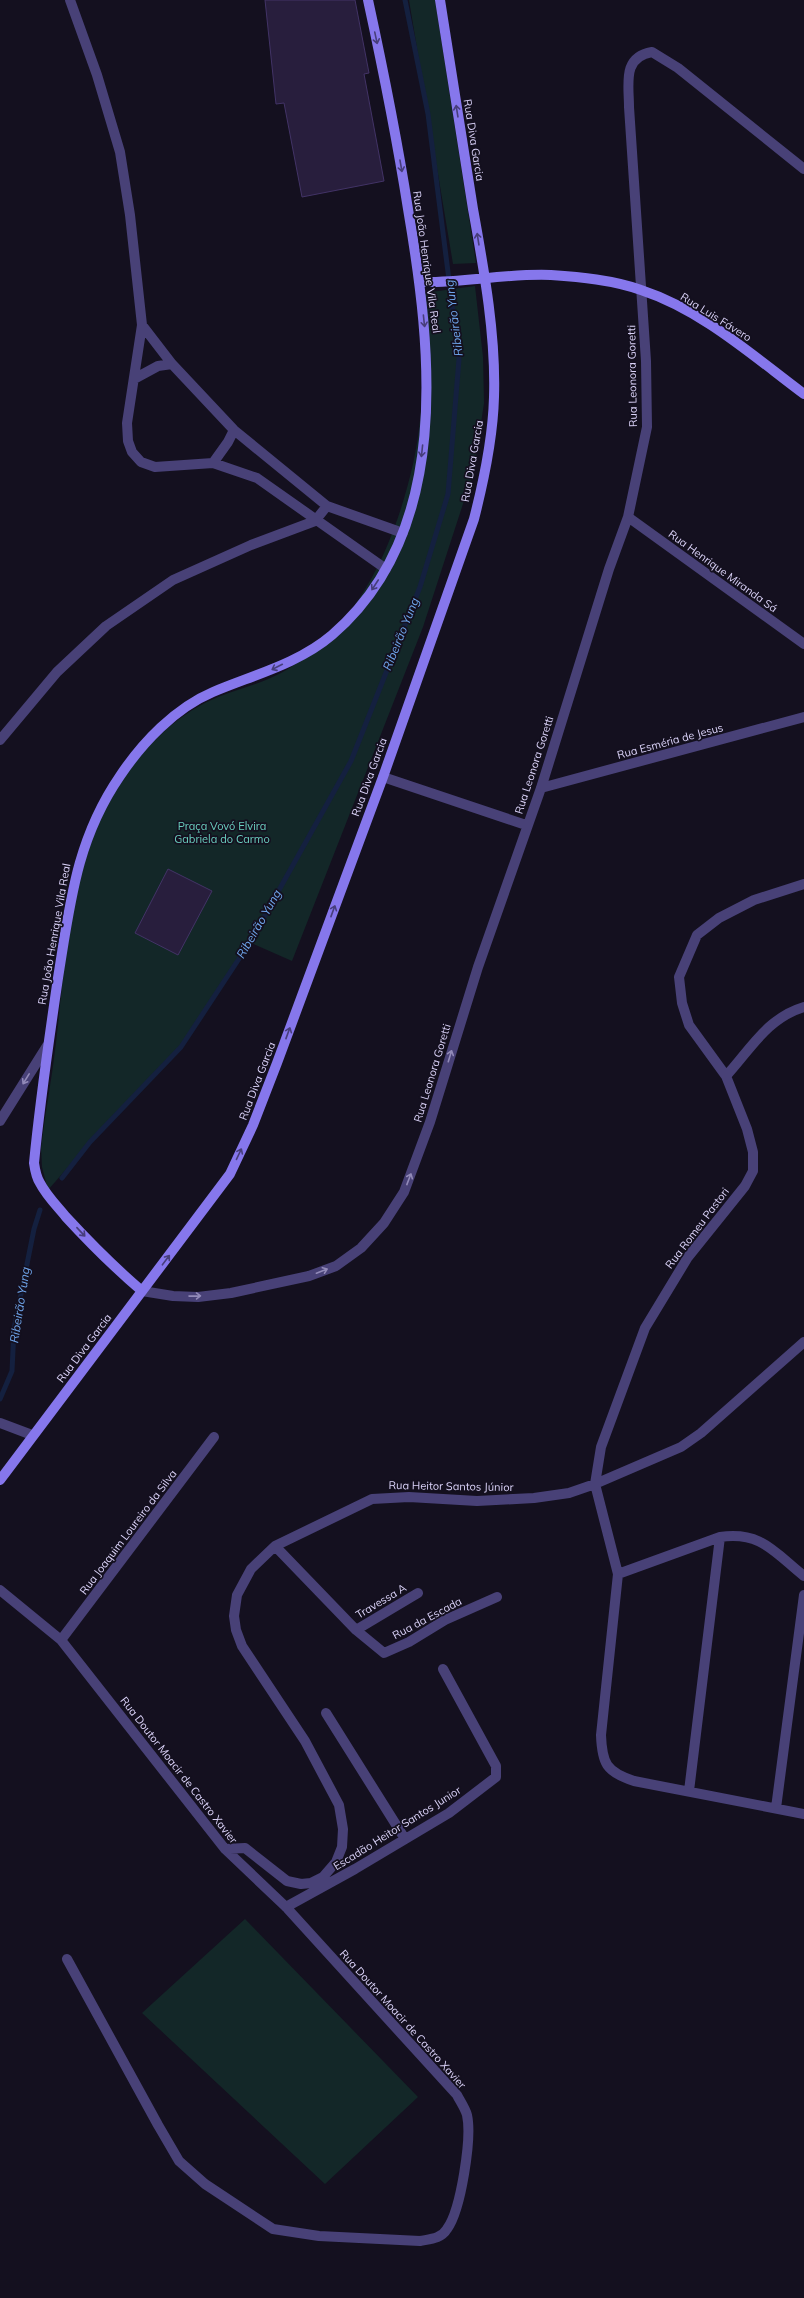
<svg xmlns="http://www.w3.org/2000/svg" width="804" height="2298" font-family="Mulish,sans-serif">
<style>
.green{fill:#132728}
.lines{fill:none;stroke-linecap:round;stroke-linejoin:round}
.stream{stroke:#14203f;stroke-width:5}
.building{fill:#281e3d;stroke:#423366}
.street{stroke:#484177;stroke-width:10}
.secondary{stroke:#8677ec;stroke-width:10}
.oneway{stroke:#473e7b}
.oneway2{stroke:#928ab8}
.labels{text-anchor:middle;stroke-width:3.5;stroke-linejoin:round;paint-order:stroke}
.street-label{font-size:11px;fill:#dbd3f9;stroke:#14101f}
.park-label{font-size:11px;fill:#6acfbf;stroke:#14101f}
.water-label{font-size:12px;font-style:italic;fill:#6fa5eb;stroke:#14101f}
</style>
<rect width="100%" height="100%" fill="#14101f"/>
<path class="green" d="M409,0h26l41,263 -23,1z
M475,286l8,71 1,46 -10,67 -51,157 -131,334 -43,-19 -68,105 -91,95 -42,48 -6,-23 -1,-19c4,-35 11,-70 15,-105 10,-89 15,-185 65,-261 24,-36 57,-69 97,-85 23,-9 49,-15 70,-28 72,-44 107,-126 125,-205 12,-52 11,-117 11,-171z
M245,1919l173,178 -93,87 -183,-171z"/>
<g class="lines">
<path class="stream" d="M62,1178l28,-36 91,-95 69,-105 101,-181 69,-174 28,-93 11,-135 -31,-245 -23,-114
M0,1399l12,-28 2,-42 20,-100 6,-19"/>
</g>
<path class="building" d="M265,0h90l14,73 -5,1 20,107 -82,16 -18,-94 -8,1z
M168,869l44,22 -34,64 -43,-22z"/>
<g class="lines">
<path class="street" d="M70,0l27,75 23,77 10,63 12,110 -15,98 1,18 4,11 9,10 14,5 58,-4 44,15 129,91
M142,325l30,39 62,66 93,76 76,27
M134,379l24,-13 14,-2
M213,463l15,-21 6,-12
M628,517l176,127
M0,740l57,-68 49,-46 67,-46 78,-35 64,-24 12,-15
M383,777l143,48
M541,788l263,-71
M804,884l-50,16 -35,18 -22,17 -18,42 3,26 7,22 37,51 21,53 6,23v19l-8,15 -57,71 -43,71 -44,119 -6,37 23,90 -17,161c1,28 5,37 33,46l170,33
M726,1076c24,-26 41,-58 78,-69
M0,1121l47,-75
M142,1291l31,5 25,1 33,-4 78,-17 27,-10 25,-18 23,-25 20,-31 26,-70 48,-155 63,-179 68,-219 19,-52 19,-90 -1,-66 -17,-254c0,-23 -7,-50 23,-55l26,16 126,101
M0,1423l32,12
M275,1546l81,84 28,23 25,-11 36,-22 52,-23
M618,1574l102,-37c41,-6 54,15 84,39
M0,1590l61,50 164,209 61,58 171,188c3,6 8,13 10,20 5,23 -6,95 -20,114 -6,10 -17,10 -27,12l-101,-5 -46,-7 -68,-45 -26,-23 -21,-36 -91,-166
M356,1630l62,-37
M61,1640l153,-203
M326,1713l79,126
M689,1791l31,-254
M776,1808l28,-213
M225,1849l20,-1 42,33 14,3 10,-1 12,-6 13,-15 6,-15 1,-18 -4,-24 -34,-64 -63,-95 -6,-16 -2,-14 3,-21 14,-26 24,-23 97,-47 37,-2 68,4 57,-3 35,-5 26,-9 86,-37 20,-14 103,-91
M286,1907l69,-38 94,-56 47,-36v-11l-53,-97"/>
<path class="secondary" d="M420,282c44,1 87,-9 131,-7 29,2 62,5 90,15 61,20 112,66 163,104
M142,1291c-27,-23 -52,-48 -76,-74 -9,-11 -20,-22 -26,-34 -4,-6 -5,-13 -6,-20 6,-62 15,-124 24,-185 12,-74 18,-138 62,-202 22,-33 55,-68 93,-84 40,-17 85,-28 119,-57 121,-104 100,-285 76,-426 -11,-70 -25,-140 -40,-209
M0,1480l230,-306 23,-49 24,-62 106,-286 91,-258c10,-39 19,-81 20,-122 2,-62 -10,-127 -21,-188 -11,-70 -22,-139 -33,-209"/>
</g>
<defs><path id="oneway-shaft" d="M-6 0H5M1.5-3L5.5 0L1.5 3" fill="none" stroke-width="1.6" stroke-linecap="round" stroke-linejoin="round"/></defs>
<g class="oneway">
<use href="#oneway-shaft" transform="translate(376 38) rotate(78)"/>
<use href="#oneway-shaft" transform="translate(457 111) rotate(-99)"/>
<use href="#oneway-shaft" transform="translate(401 166) rotate(80)"/>
<use href="#oneway-shaft" transform="translate(478 239) rotate(-99)"/>
<use href="#oneway-shaft" transform="translate(424 321) rotate(84)"/>
<use href="#oneway-shaft" transform="translate(422 451) rotate(96)"/>
<use href="#oneway-shaft" transform="translate(375 585) rotate(123)"/>
<use href="#oneway-shaft" transform="translate(277 667) rotate(153)"/>
<use href="#oneway-shaft" transform="translate(333 911) rotate(-70)"/>
<use href="#oneway-shaft" transform="translate(288 1033) rotate(-70)"/>
<use href="#oneway-shaft" transform="translate(239 1154) rotate(-65)"/>
<use href="#oneway-shaft" transform="translate(81 1232) rotate(47)"/>
<use href="#oneway-shaft" transform="translate(166 1260) rotate(-53)"/>
</g>
<g class="oneway2">
<use href="#oneway-shaft" transform="translate(450 1056) rotate(-73)"/>
<use href="#oneway-shaft" transform="translate(26 1079) rotate(122)"/>
<use href="#oneway-shaft" transform="translate(409 1179) rotate(-69)"/>
<use href="#oneway-shaft" transform="translate(322 1271) rotate(-21)"/>
<use href="#oneway-shaft" transform="translate(195 1296) rotate(-1)"/>
</g>
<g class="labels">
<g class="street-label">
<text transform="translate(474 140) rotate(81)" y="4">Rua Diva Garcia</text>
<text transform="translate(427 262) rotate(82)" y="4">Rua João Henrique Vila Real</text>
<text transform="translate(716 317) rotate(32)" y="4">Rua Luis Fávero</text>
<text transform="translate(632 376) rotate(-91)" y="4">Rua Leonora Goretti</text>
<text transform="translate(472 461) rotate(-80)" y="4">Rua Diva Garcia</text>
<text transform="translate(723 571) rotate(36)" y="4">Rua Henrique Miranda Sá</text>
<text transform="translate(670 741) rotate(-15)" y="4">Rua Esméria de Jesus</text>
<text transform="translate(534 765) rotate(-72)" y="4">Rua Leonora Goretti</text>
<text transform="translate(369 777) rotate(-70)" y="4">Rua Diva Garcia</text>
<text transform="translate(54 934) rotate(-80)" y="4">Rua João Henrique Vila Real</text>
<text transform="translate(432 1073) rotate(-73)" y="4">Rua Leonora Goretti</text>
<text transform="translate(257 1081) rotate(-69)" y="4">Rua Diva Garcia</text>
<text transform="translate(697 1228) rotate(-53)" y="4">Rua Romeu Pastori</text>
<text transform="translate(84 1348) rotate(-53)" y="4">Rua Diva Garcia</text>
<text transform="translate(451 1486) rotate(1)" y="4">Rua Heitor Santos Júnior</text>
<text transform="translate(128 1532) rotate(-53)" y="4">Rua Joaquim Loureiro da Silva</text>
<text transform="translate(381 1601) rotate(-31)" y="4">Travessa A</text>
<text transform="translate(427 1618) rotate(-28)" y="4">Rua da Escada</text>
<text transform="translate(179 1770) rotate(52)" y="4">Rua Doutor Moacir de Castro Xavier</text>
<text transform="translate(397 1828) rotate(-32)" y="4">Escadão Heitor Santos Junior</text>
<text transform="translate(403 2019) rotate(48)" y="4">Rua Doutor Moacir de Castro Xavier</text>
</g>
<g class="park-label">
<text x="222" y="830">Praça Vovó Elvira<tspan x="222" dy="13">Gabriela do Carmo</tspan></text>
</g>
<g class="water-label">
<text transform="translate(454 318) rotate(-97)" y="4">Ribeirão Yung</text>
<text transform="translate(401 634) rotate(-68)" y="4">Ribeirão Yung</text>
<text transform="translate(259 924) rotate(-60)" y="4">Ribeirão Yung</text>
<text transform="translate(20 1305) rotate(-81)" y="4">Ribeirão Yung</text>
</g>
</g>
</svg>
